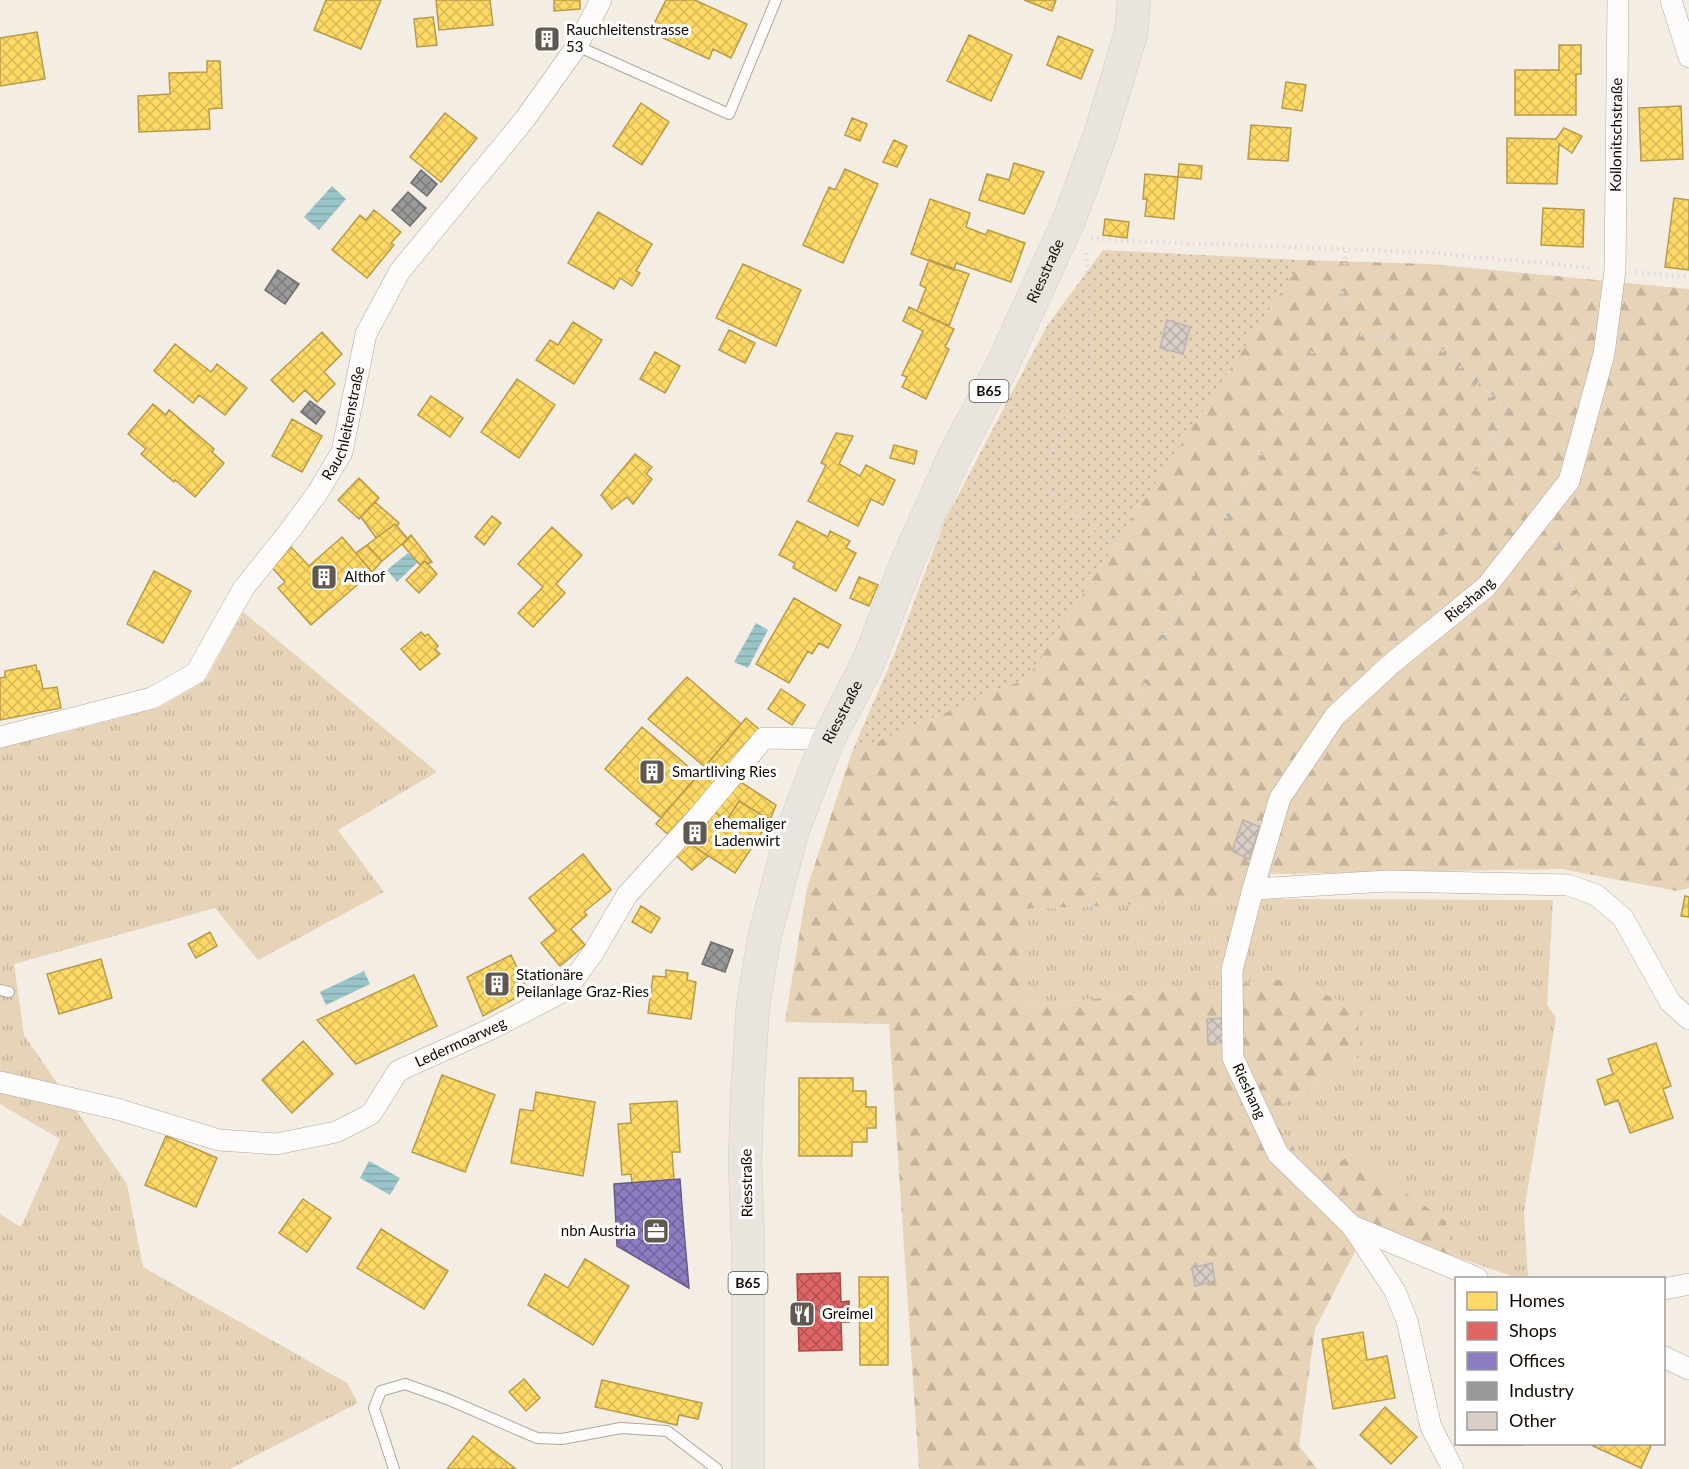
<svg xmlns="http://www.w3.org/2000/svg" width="1689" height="1469" font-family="Lato,sans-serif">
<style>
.grass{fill:url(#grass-tufts)}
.forest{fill:url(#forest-firs)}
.garden{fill:url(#garden-dots)}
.water{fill:url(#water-rules)}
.homes{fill:url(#homes-cross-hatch);stroke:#b89b48;stroke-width:1.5}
.shops{fill:url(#shops-cross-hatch);stroke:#a24a48;stroke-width:1.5}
.offices{fill:url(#offices-cross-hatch);stroke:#695a89;stroke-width:1.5}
.industry{fill:url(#industry-cross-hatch);stroke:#706e6c;stroke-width:1.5}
.building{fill:url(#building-cross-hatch);stroke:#bdb2ad;stroke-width:1.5}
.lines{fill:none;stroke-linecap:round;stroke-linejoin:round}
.service-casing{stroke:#aea79d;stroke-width:12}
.minor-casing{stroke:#aea79d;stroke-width:22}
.primary-casing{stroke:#d0ccc7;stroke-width:34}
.path{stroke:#dcdad7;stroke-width:4;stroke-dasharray:1.5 4.5;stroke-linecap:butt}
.service{stroke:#fdfcfb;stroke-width:10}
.minor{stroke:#fdfcfb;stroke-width:21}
.primary{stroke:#e9e4de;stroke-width:33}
.labels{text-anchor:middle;stroke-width:6;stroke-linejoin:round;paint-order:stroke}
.shield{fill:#fff;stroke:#59544e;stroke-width:1.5}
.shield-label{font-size:14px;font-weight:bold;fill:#120a02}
.poi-label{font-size:15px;fill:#120a02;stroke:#fff;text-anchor:start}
.street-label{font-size:15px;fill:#120a02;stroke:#fff}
</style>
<defs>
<pattern id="grass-tufts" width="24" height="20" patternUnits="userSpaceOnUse" patternTransform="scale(1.5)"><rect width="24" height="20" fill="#e6d3b8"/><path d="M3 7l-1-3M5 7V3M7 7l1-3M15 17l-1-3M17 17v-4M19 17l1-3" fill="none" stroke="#c4b49d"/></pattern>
<pattern id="forest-firs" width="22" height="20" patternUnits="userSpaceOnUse" patternTransform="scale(1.5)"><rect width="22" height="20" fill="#e6d3b8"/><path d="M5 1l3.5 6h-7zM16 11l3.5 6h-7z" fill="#c4b49d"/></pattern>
<pattern id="garden-dots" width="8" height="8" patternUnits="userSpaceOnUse" patternTransform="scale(1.5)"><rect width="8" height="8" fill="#e6d3b8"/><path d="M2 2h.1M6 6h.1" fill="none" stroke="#c4b49d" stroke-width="1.8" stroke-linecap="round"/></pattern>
<pattern id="water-rules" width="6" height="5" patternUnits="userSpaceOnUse" patternTransform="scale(1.5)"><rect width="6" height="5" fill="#9ac5c8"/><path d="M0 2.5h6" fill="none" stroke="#84a8aa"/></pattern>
<pattern id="homes-cross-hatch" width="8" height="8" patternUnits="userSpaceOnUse" patternTransform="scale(1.5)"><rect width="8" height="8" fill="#ffd966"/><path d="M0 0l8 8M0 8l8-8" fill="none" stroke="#dab957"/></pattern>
<pattern id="shops-cross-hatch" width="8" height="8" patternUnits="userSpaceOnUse" patternTransform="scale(1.5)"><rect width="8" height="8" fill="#e06666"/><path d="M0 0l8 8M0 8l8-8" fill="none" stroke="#b45252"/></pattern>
<pattern id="offices-cross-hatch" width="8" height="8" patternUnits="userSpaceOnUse" patternTransform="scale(1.5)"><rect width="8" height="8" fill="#8e7cc3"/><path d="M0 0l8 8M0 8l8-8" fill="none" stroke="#73649c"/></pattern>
<pattern id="industry-cross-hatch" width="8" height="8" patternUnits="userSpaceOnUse" patternTransform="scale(1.5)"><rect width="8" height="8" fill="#999"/><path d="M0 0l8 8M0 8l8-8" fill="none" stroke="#7b7b7b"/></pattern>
<pattern id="building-cross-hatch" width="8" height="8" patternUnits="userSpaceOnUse" patternTransform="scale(1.5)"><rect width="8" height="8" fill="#d8cdc7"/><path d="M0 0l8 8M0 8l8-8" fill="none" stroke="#b8afa9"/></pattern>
</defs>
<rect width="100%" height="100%" fill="#f4ede3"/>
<path class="grass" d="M243,612l194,160 -99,58 46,62 -126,68 -43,-52 -201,56 10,71 103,149 16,83 204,116 11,20 -128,66h-230v-255l21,13 39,-88 -60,-35v-357l67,-15 91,-24 47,-27z
M1276,899l277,1 -6,105 9,13 -32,193 4,67h-11l-66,-23 -5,-34 -134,-46 -42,-63 89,-55 -73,-78 -264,27 -3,-97z"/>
<path class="forest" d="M1302,260l129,4 258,25v599l-12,3 -116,-22 -291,5 6,25 -256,10 3,97 263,-27 72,29 1,49 -89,55 42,63 40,-20 94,66 5,34 -87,-21 -49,95 -16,117 18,23h-398l-30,-445 -104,-2 22,-134 45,-136 175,-74z"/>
<path class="garden" d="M1103,250l199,10 -275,418 -175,74 42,-97 51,-135 102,-194z"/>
<path class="water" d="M332,186l14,13 -27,31 -15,-13z
M408,553l10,9 -21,20 -10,-12z
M756,623l12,7 -20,38 -14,-6z
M364,971l6,13 -44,21 -6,-13z
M369,1161l31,17 -10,17 -30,-17z"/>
<path class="homes" d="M326,0h55l-20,49 -47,-19z
M436,0h54l3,25 -54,5z
M554,0h26v9l-26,2z
M666,0h29l52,24 -16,34 -18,-9 -4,10 -59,-27z
M1024,0h32l-4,11z
M433,17l4,28 -20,2 -3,-28z
M554,29l5,13 -19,7 -4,-13z
M37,32l8,47 -45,7v-48z
M969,35l43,20 -21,46 -44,-20z
M1058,36l35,14 -12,29 -34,-14z
M1559,45h22v29h-5v41h-61v-45h44z
M207,61h13l2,47 -13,1 1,20 -71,3 -1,-36 32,-2 -1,-21 38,-1z
M1286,82l20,3 -4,26 -20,-3z
M641,103l28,19 -27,43 -29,-19z
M1681,106l2,53 -42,2 -2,-53z
M445,113l32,25 -36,44 -31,-25z
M852,118l15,6 -7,17 -15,-6z
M1251,125l40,3 -3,33 -40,-2z
M1564,128l18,8 -10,17 -13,-9 -2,40 -50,-1v-45l49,1z
M894,140l13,6 -10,21 -14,-5z
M1014,163l30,9 -20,42 -45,-14 8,-26 22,6z
M1179,164l23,2 -1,13 -23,-2z
M845,169l33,15 -35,79 -40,-18 26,-58 6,3z
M1145,174l33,3 -4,42 -29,-3 2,-17h-4z
M1674,198l15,2v70l-24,-3z
M930,199l40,14 -4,14 20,8 2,-5 37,13 -14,39 -55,-19 -2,7 -43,-16z
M1543,208l41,2 -1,37 -42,-2z
M374,210l27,22 -10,11 3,2 -27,33 -35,-28 28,-35 6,5z
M598,212l54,32 -16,27 4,2 -8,13 -12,-8 -6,11 -46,-26z
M1105,219l24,3 -2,16 -24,-3z
M929,260l40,14 -20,52 -32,-15 9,-23 -6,-3z
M743,264l58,26 -25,56 -60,-28z
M909,307l45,22 -9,18 4,2 -23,50 -24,-12 5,-10 -5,-2 21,-44 -20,-10z
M573,322l29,18 -28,44 -38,-24 14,-20 8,5z
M729,330l26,13 -10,20 -26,-13z
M322,332l20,22 -18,18 11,12 -18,18 -12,-12 -12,12 -22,-22z
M175,344l36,28 6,-8 30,24 -22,27 -26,-20 -6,8 -39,-32z
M655,352l25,14 -15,27 -25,-14z
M517,379l38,26 -36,53 -38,-26z
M431,396l32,22 -13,19 -32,-22z
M153,404l13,11 3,-5 45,39 -2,3 12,11 -29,34 -20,-17 -1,2 -33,-28 5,-5 -18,-15z
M292,419l30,17 -20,36 -30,-16z
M836,433l17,3 -14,28 21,12 6,-11 29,15 -12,25 -12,-6 -13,27 -50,-25 18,-36 -5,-2z
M894,445l23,6 -3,13 -24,-6z
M635,454l17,13 -6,7 6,5 -19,25 -6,-7 -15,12 -11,-14z
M359,478l20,20 -20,21 -21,-19z
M375,502l24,21 -2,3 -2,-2 -19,14 -15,-21z
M492,516l9,7 -17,22 -9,-8z
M797,521l31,16 2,-6 20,10 -4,7 10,5 -20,38 -43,-23 2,-5 -16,-8z
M395,524l13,15 -26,22 -15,-16z
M552,527l30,28 -26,29 9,9 -32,34 -15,-14 25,-26 -25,-23z
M411,535l21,27 -5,2 -2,-3 -5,4 -18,-21z
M342,537l30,35 -61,53 -33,-37 7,-6 -15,-17 21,-18 18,19z
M367,545l15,16 -10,11 -16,-19z
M425,561l12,13 -18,19 -13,-13z
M154,571l37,20 -28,52 -36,-19z
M859,577l19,8 -9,21 -19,-8z
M794,598l47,27 -13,23 -9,-5 -7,11 -4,-3 -19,32 -33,-19z
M421,632l4,4 3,-2 10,12 -3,3 5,5 -20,16 -19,-21z
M36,665l1,6h2l4,18 14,-2 4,21 -61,12v-42l5,-1v-6z
M687,677l54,47 -36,43 -57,-48z
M781,689l24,16 -13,20 -24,-16z
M746,718l14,12 -89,107 -15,-13z
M642,727l56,48 -37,43 -56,-49z
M736,779l40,26 -6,15 -31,-19 -12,19 -13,-8 -21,34 15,10 -16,14 -19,-17z
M739,801l31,19 -35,53 -42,-27 21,-34 13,8z
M583,854l28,36 -27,22 3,3 -16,14 14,16 -25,21 -19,-23 15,-12 -27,-33z
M1685,896l4,1v20l-8,-1z
M641,906l19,12 -9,15 -19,-11z
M210,932l7,14 -21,12 -8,-14z
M511,955l17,36 -45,25 -16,-39z
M101,959l11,39 -53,16 -12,-40z
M666,970l22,3 -1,7 9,2 -5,37 -43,-6 5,-37 13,1z
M414,975l23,51 -81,38 -39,-44z
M303,1041l30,33 -41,39 -30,-33z
M1656,1043l15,43 -8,3 10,29 -43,15 -12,-33 -13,5 -8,-25 16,-6 -5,-15z
M442,1075l53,20 -30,77 -53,-20z
M799,1078h54v13h13v16h10v21h-9v14h-15v14h-53z
M536,1092l59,10 -12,74 -72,-13 9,-54 13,2z
M677,1101l3,51h-8l2,28 -42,3 -1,-9 -9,1 -4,-51 13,-1 -1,-19z
M166,1136l51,22 -21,49 -51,-22z
M303,1199l28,19 -24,34 -28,-19z
M381,1229l67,42 -24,38 -67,-41z
M585,1259l44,27 -36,59 -65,-40 17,-31 23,14z
M859,1277h29v88h-28z
M1363,1332l4,28 20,-4 8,42 -62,11 -11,-70z
M524,1379l16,19 -14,13 -17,-19z
M602,1380l100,23 -4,16 -19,-4 -2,10 -82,-18z
M1385,1407l32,30 -26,27 -31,-29z
M473,1436l43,33h-69z
M1461,1444h63v1h-63z
M1595,1444h57l-11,24 -48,-22z"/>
<path class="shops" d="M840,1273l1,29 8,-1v21h-8l1,28 -43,1 -2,-77z"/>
<path class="offices" d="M680,1179l3,40 6,69 -72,-42 -3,-62z"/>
<path class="industry" d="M421,170l16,14 -10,12 -16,-13z
M408,192l18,16 -16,18 -18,-16z
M278,270l21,14 -14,20 -20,-14z
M310,401l15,11 -9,12 -15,-12z
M711,942l22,8 -8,22 -23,-8z"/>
<path class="building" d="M1167,320l23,7 -7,27 -23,-6z
M1243,820l17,7 -11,32 -17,-8z
M1222,1018l2,24 -16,2 -1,-25z
M1212,1263l3,18 -20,5 -3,-18z"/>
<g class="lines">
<defs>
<path id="service" d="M577,46l152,68 47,-114
M0,990l9,2
M394,1469l-20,-61 7,-17 24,-7 42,15 90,39 25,1 59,-11 46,3 50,38"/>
<g id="minor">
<path d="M1671,0l18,57"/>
<path id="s1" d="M0,737l152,-39 44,-25 47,-84 48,-60 27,-37 24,-40 24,-118 34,-63 125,-152 52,-73 24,-46"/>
<path d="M1253,889l135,-8 180,4 28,10 27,23 47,84 19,17"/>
<path id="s2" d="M0,1082l117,27 102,31 57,4 60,-12 35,-18 27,-43 95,-43 73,-38 27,-37 34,-58 70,-77 67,-80 50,1 13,3"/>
<path d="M1352,1226l43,65 12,30 24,106 22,42"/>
<path id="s3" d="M1477,1278l-125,-52 -74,-72 -45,-96 -1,-88 21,-81 27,-91 55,-82 56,-52 95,-77 83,-106 35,-127 11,-84 3,-270"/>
<path d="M1664,1289l25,-5"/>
<path d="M1664,1357l25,12"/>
</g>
<g id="primary">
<path id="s4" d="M748,1469v-224l-3,-83 2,-64 6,-93 11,-66 28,-107 35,-90 41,-79 40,-103 47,-105 46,-87 68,-148 31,-84 31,-103 3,-33"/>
</g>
</defs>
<use href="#service" class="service-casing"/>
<use href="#minor" class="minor-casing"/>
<use href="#primary" class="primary-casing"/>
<path class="path" d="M1091,238l35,3 299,11 168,16
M1086,253l6,79 -1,28 -20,43 -19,48 -4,38 105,89 10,60
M1636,272l53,5
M1342,292l12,19 4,23 83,15 64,60 23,-33 43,-35 12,-5
M1493,435l21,34 4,31 3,5
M1551,541l12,13 11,37 44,91 32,72 31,37 8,3
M1437,599l-4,-7 4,-36 68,-147
M1216,942l-135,2 56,-241 46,-111 62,-107 97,-193 4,-43"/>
<use href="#service" class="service"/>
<use href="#minor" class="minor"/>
<use href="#primary" class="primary"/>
</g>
<defs>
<symbol id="building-square" viewBox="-11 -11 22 22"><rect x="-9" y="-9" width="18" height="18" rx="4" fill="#615951" stroke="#fff"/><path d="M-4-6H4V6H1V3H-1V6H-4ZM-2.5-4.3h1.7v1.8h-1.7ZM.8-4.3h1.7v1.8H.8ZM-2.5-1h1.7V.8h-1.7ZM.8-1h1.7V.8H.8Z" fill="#fff"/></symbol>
<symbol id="office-square" viewBox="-11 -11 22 22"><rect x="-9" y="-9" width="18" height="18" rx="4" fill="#615951" stroke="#fff"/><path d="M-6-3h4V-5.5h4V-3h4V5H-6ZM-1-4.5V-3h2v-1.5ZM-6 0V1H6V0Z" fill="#fff"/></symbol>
<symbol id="restaurant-square" viewBox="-11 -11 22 22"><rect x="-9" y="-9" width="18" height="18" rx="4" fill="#615951" stroke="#fff"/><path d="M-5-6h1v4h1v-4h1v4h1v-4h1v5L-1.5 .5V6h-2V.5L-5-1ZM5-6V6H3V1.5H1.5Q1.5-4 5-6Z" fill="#fff"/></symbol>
</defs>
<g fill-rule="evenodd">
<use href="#building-square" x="532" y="24" width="30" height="30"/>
<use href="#building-square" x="309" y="562" width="30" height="30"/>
<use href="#building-square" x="637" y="757" width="30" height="30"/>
<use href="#building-square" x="680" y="818" width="30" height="30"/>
<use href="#building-square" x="482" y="969" width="30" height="30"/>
<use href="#office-square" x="641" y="1216" width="30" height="30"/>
<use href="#restaurant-square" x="787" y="1299" width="30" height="30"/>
</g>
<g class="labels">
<g class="shield">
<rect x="969.5" y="380" width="39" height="22" rx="4.5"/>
<rect x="728.5" y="1272" width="39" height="22" rx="4.5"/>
</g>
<g class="shield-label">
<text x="989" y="396">B65</text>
<text x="748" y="1288">B65</text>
</g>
<g class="poi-label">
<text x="566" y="35">Rauchleitenstrasse<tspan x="566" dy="17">53</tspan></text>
<text x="344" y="582">Althof</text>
<text x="672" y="777">Smartliving Ries</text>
<text x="714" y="829">ehemaliger<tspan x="714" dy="17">Ladenwirt</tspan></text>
<text x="516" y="980">Stationäre<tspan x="516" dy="17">Peilanlage Graz-Ries</tspan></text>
<text x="636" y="1236" text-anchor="end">nbn Austria</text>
<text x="822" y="1319">Greimel</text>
</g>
<g class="street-label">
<text dy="5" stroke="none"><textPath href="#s3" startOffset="1395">Kollonitschstraße</textPath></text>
<text dy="5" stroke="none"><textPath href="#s4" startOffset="1258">Riesstraße</textPath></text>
<text dy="5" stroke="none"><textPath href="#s1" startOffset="501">Rauchleitenstraße</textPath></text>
<text dy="5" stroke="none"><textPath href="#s3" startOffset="888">Rieshang</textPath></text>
<text dy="5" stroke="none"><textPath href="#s4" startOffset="772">Riesstraße</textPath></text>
<text dy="5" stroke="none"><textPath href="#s2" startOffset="504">Ledermoarweg</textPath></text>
<text transform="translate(1249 1091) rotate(65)" y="5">Rieshang</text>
<text transform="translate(747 1183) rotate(-91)" y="5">Riesstraße</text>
</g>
</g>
<rect x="1455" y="1277" width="210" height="168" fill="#ffffff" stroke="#a09d9a" stroke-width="1.5"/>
<rect x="1467" y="1292" width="30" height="18" fill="#ffd966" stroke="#a09d9a" stroke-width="1.5"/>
<text x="1509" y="1307" font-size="18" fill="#120a02">Homes</text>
<rect x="1467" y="1322" width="30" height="18" fill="#e06666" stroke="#a09d9a" stroke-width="1.5"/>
<text x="1509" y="1337" font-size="18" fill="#120a02">Shops</text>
<rect x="1467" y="1352" width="30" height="18" fill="#8e7cc3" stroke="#a09d9a" stroke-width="1.5"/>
<text x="1509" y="1367" font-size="18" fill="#120a02">Offices</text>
<rect x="1467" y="1382" width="30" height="18" fill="#999999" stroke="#a09d9a" stroke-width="1.5"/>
<text x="1509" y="1397" font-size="18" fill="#120a02">Industry</text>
<rect x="1467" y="1412" width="30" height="18" fill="#d8cdc7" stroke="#a09d9a" stroke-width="1.5"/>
<text x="1509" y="1427" font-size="18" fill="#120a02">Other</text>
</svg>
